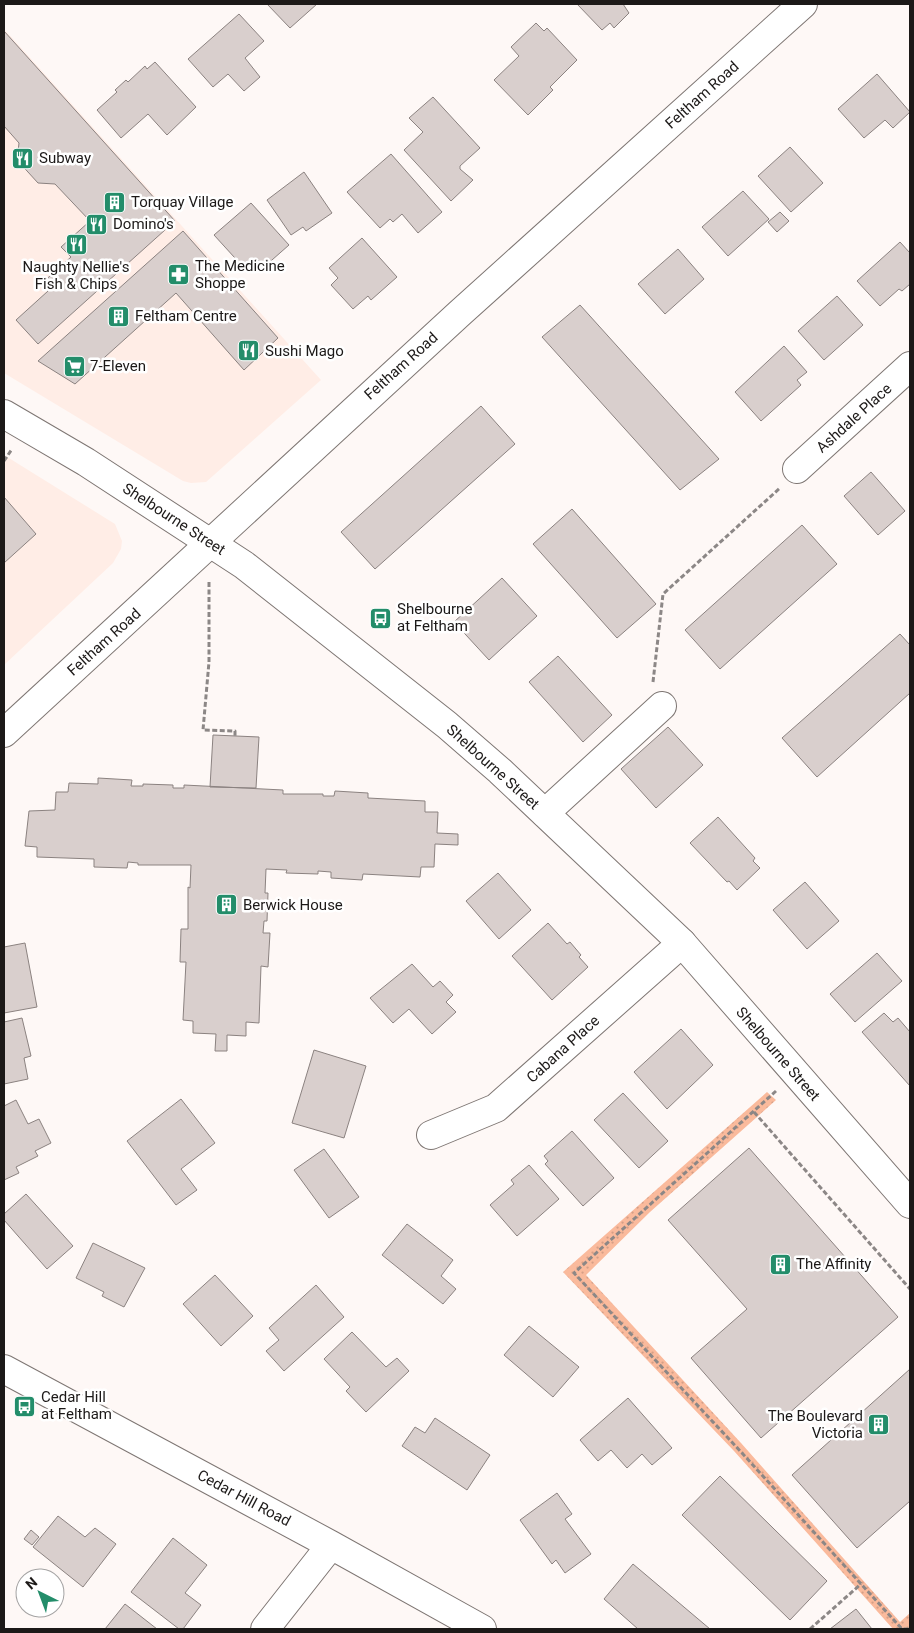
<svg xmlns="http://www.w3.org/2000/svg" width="914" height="1633" font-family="Roboto,sans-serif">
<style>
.built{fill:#ffede6}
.park{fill:url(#park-dots)}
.building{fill:#d9cfcd;stroke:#8b8280}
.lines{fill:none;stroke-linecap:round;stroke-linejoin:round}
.minor-casing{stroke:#7e7673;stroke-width:30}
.major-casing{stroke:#7e7673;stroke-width:30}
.path{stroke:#8c8786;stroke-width:3;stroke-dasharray:5 2.5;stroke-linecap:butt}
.minor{stroke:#fff;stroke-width:28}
.major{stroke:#fff;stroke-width:28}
.labels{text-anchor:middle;stroke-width:5;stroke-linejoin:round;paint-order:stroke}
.street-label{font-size:15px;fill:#1c1918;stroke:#fff}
.poi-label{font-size:15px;fill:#1c1918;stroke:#fff;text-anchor:start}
</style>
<defs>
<pattern id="park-dots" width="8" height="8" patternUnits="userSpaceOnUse" patternTransform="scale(1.25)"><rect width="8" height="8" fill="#faba9c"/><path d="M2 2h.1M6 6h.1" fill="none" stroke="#d69f86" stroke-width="1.8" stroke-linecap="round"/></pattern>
</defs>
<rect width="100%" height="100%" fill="#fef8f6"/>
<path class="built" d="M4,29l317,351 -115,102 -15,1 -8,-2 -179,-108z
M4,455l111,69 7,17 -1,8 -8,14 -109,102z"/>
<path class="park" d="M767,1092l9,8 -126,112 -64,63 155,168 159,179 10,-9v16h-17l-159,-178 -171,-179z"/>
<path class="building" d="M267,4h50l-27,24z
M577,4h46l6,9 -15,15 -4,-5 -8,7z
M239,14l25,27 -19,17 15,19 -16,14 -16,-17 -15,13 -25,-28z
M536,23l8,8 3,-3 30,32 -27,27 3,3 -25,25 -34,-35 25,-24 -8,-9z
M4,31l171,190 -137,123 -22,-24 32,-29 -7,-7 30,-27 -10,-10 29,-26 -35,-37 -17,-1 -21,-23 2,-17 -15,-17z
M155,62l41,45 -29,28 -19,-21 -27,24 -24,-28 20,-18 -2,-2 11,-10 2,2 17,-16 2,3z
M877,74l33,38 -17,16 -8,-8 -21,18 -26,-29z
M433,97l47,51 -20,18v3l13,11 -22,21 -47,-51 19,-18 -14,-14z
M790,147l33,36 -32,29 -33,-36z
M391,154l51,58 -24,21 -16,-19 -9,8 -3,-3 -10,9 -33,-36z
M304,172l28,41 -26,18 -3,-4 -12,8 -24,-35z
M743,191l26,28 -41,37 -26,-29z
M251,203l38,42 -25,22 -7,-8 -12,10 -31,-34z
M780,212l9,9 -12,11 -9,-10z
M183,231l95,107 -34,32 -68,-77 -101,91 -37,-23z
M362,238l35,39 -26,23 -3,-4 -15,13 -22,-24 7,-7 -9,-10z
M900,242l10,11v31l-8,7 -3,-2 -19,17 -23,-25z
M678,249l26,30 -39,35 -27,-30z
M837,296l26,29 -39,35 -26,-29z
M580,305l139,154 -39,31 -138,-153z
M784,346l23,26 -10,8 4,5 -40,36 -26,-29z
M481,406l34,38 -140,125 -34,-37z
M871,472l34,39 -27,24 -34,-39z
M4,497l32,37 -32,29z
M572,509l84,95 -39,34 -84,-94z
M802,525l35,39 -117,105 -35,-39z
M502,578l35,38 -48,44 -35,-38z
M900,634l10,11v48l-93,84 -35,-39z
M558,656l54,59 -29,27 -54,-60z
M668,727l35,38 -47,43 -35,-39z
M213,735l46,2 -3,51 -46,-1z
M98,778l34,2 -1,6h12v-2l30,1v3h11v-3l99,5v4h40v2h11l1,-5 33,2v5l57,3v11h13l-1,21 21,1v11l-23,-1 -1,23h-13l-1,10 -57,-3 -1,6 -31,-2v-6l-13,-1v3l-32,-1 1,-3 -21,-1 -1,24h3l-1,28h-3l-1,12h7l-2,34 -7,-1 -2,57 -13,-1v14l-19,-1v16h-12l1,-17 -23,-1v-12l-10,-1 3,-58h-6l1,-33h7v-42l2,1 1,-23h-53v-2l-10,-1 -1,6 -33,-1v-8l-57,-2v-10l-12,-1 4,-35 26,-1 1,-18h12l1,-9 29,1z
M718,817l37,41 -2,3 7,7 -23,22 -8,-9 -2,1 -37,-39z
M498,873l33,37 -32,29 -33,-38z
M805,882l34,39 -32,28 -34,-39z
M548,923l19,21 3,-2 11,13 -2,2 9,10 -36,33 -40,-44z
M25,943l12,64 -33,6v-66z
M877,953l25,28 -47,41 -25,-28z
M412,964l21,23 7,-6 13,14 -7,7 10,10 -24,22 -23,-25 -16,14 -23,-25z
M884,1013l9,9 5,-4 12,14v54l-48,-54z
M22,1018l9,38 -7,2 4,21 -24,5v-62z
M681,1029l32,36 -46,44 -33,-37z
M314,1050l52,16 -22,72 -52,-15z
M623,1093l45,48 -29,27 -45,-48z
M181,1099l34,44 -34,26 16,21 -21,15 -49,-64z
M16,1100l12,24 11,-5 12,24 -16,8 3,5 -22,11 3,6 -15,7v-74z
M572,1131l42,47 -31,28 -38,-42 3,-3 -4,-5z
M749,1148l149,169 -137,121 -70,-80 56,-49 -79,-89z
M324,1149l35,48 -30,21 -35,-48z
M529,1165l30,34 -42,37 -27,-31 24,-21 -3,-4z
M26,1194l47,52 -26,23 -43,-49v-6z
M407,1224l46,36 -12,16 15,13 -13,15 -61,-49z
M93,1243l52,25 -21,39 -22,-11 2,-4 -28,-14z
M215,1275l38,41 -32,30 -38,-42z
M316,1285l28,32 -60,54 -18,-20 13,-11 -10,-12z
M529,1326l50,41 -26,30 -49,-42z
M352,1332l34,35 11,-9 12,13 -43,41 -20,-21 4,-4 -26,-28z
M910,1369v132l-53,47 -65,-73z
M628,1398l44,50 -20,17 -10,-11 -15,14 -16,-18 -13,11 -18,-21z
M435,1418l55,37 -23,35 -65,-44 13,-19 10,6z
M720,1476l107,105 -37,39 -108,-105z
M557,1493l15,21 -7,5 26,35 -26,19 -9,-13 -4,4 -32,-44z
M58,1516l27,21 10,-9 21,16 -33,43 -50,-40z
M31,1530l8,7 -7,8 -8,-6z
M173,1538l34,27 -22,28 16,12 -18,24h-4l-48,-37z
M633,1564l77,65h-72l-34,-30z
M125,1604l32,25h-52z
M856,1609l16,20h-42z"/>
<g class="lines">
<defs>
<path id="minor" d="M797,469l113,-103
M4,733l456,-420 343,-309
M545,813l117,-107
M431,1135l65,-27 186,-165
M4,1369l327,176 151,84
M265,1629l66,-84"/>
<path id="major" d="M4,414l82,48 158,103 203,160 53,46 182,172 228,261"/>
</defs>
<use href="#minor" class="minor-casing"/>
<use href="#major" class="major-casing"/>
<path class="path" d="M4,461l8,-12
M209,582v80l-6,68 32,1v5
M653,682l10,-88 117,-106
M776,1091l-202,182 168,180 160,176h8
M754,1112l156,177
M810,1629l51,-45"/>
<use href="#minor" class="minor"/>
<use href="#major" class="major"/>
</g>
<defs>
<symbol id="restaurant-square" viewBox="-11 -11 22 22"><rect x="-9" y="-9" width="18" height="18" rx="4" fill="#238d6a" stroke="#fff"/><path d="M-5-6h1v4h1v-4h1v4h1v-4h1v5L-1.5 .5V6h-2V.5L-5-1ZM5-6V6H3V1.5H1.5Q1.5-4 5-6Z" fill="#fff"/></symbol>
<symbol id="building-square" viewBox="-11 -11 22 22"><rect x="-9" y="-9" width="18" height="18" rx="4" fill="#238d6a" stroke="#fff"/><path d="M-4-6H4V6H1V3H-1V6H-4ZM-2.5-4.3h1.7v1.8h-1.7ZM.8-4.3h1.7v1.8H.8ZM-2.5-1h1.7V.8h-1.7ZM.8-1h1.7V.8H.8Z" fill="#fff"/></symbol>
<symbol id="pharmacy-square" viewBox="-11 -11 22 22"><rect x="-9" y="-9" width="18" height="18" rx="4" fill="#238d6a" stroke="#fff"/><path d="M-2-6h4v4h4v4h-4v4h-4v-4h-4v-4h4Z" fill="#fff"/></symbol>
<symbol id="supermarket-square" viewBox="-11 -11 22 22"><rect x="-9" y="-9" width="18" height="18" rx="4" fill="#238d6a" stroke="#fff"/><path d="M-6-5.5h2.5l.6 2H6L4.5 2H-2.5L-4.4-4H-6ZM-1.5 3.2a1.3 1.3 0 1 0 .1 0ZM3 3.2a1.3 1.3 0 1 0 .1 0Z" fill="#fff"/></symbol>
<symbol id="bus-square" viewBox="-11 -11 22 22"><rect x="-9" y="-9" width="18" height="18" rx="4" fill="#238d6a" stroke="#fff"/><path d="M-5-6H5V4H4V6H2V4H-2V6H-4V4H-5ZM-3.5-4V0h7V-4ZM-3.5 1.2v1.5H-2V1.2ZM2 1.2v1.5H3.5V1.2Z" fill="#fff"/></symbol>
</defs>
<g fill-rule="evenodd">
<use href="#restaurant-square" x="10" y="146" width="25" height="25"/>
<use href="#building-square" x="102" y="190" width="25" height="25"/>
<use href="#restaurant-square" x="84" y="212" width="25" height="25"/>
<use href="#restaurant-square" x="64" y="232" width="25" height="25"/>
<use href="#pharmacy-square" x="166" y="262" width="25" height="25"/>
<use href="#building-square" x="106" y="304" width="25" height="25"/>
<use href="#restaurant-square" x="236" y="338" width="25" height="25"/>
<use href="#supermarket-square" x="62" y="354" width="25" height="25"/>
<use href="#bus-square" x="368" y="606" width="25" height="25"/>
<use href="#building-square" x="214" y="892" width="25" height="25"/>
<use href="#building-square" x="768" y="1252" width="25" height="25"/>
<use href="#bus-square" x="12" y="1394" width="25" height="25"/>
<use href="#building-square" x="866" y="1412" width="25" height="25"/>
</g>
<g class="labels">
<g class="street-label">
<text transform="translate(702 95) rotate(-42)" y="5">Feltham Road</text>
<text transform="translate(401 366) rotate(-42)" y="5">Feltham Road</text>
<text transform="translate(854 418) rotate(-42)" y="5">Ashdale Place</text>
<text transform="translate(174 519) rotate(33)" y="5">Shelbourne Street</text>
<text transform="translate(104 642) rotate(-42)" y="5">Feltham Road</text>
<text transform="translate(493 767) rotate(42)" y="5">Shelbourne Street</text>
<text transform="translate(563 1049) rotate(-42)" y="5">Cabana Place</text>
<text transform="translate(778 1054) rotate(49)" y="5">Shelbourne Street</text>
<text transform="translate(244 1498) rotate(28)" y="5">Cedar Hill Road</text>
</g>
<g class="poi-label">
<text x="39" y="163">Subway</text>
<text x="131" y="207">Torquay Village</text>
<text x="113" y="229">Domino's</text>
<text x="195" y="271">The Medicine<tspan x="195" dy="17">Shoppe</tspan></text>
<text x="76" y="272" text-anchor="middle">Naughty Nellie's<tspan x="76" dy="17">Fish &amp; Chips</tspan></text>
<text x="135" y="321">Feltham Centre</text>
<text x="265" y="356">Sushi Mago</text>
<text x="90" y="371">7-Eleven</text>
<text x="397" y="614">Shelbourne<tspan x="397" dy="17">at Feltham</tspan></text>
<text x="243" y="910">Berwick House</text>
<text x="796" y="1269">The Affinity</text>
<text x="41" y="1402">Cedar Hill<tspan x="41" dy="17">at Feltham</tspan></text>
<text x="863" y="1421" text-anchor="end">The Boulevard<tspan x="863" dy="17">Victoria</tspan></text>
</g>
</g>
<rect width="914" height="1633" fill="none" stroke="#1c1918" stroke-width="10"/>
<g transform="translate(40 1593) rotate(318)"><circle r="24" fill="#ffffff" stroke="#a4a3a3"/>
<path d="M0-4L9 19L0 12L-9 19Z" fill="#238d6a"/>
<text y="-8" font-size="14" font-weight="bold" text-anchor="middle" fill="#1c1918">N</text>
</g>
</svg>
